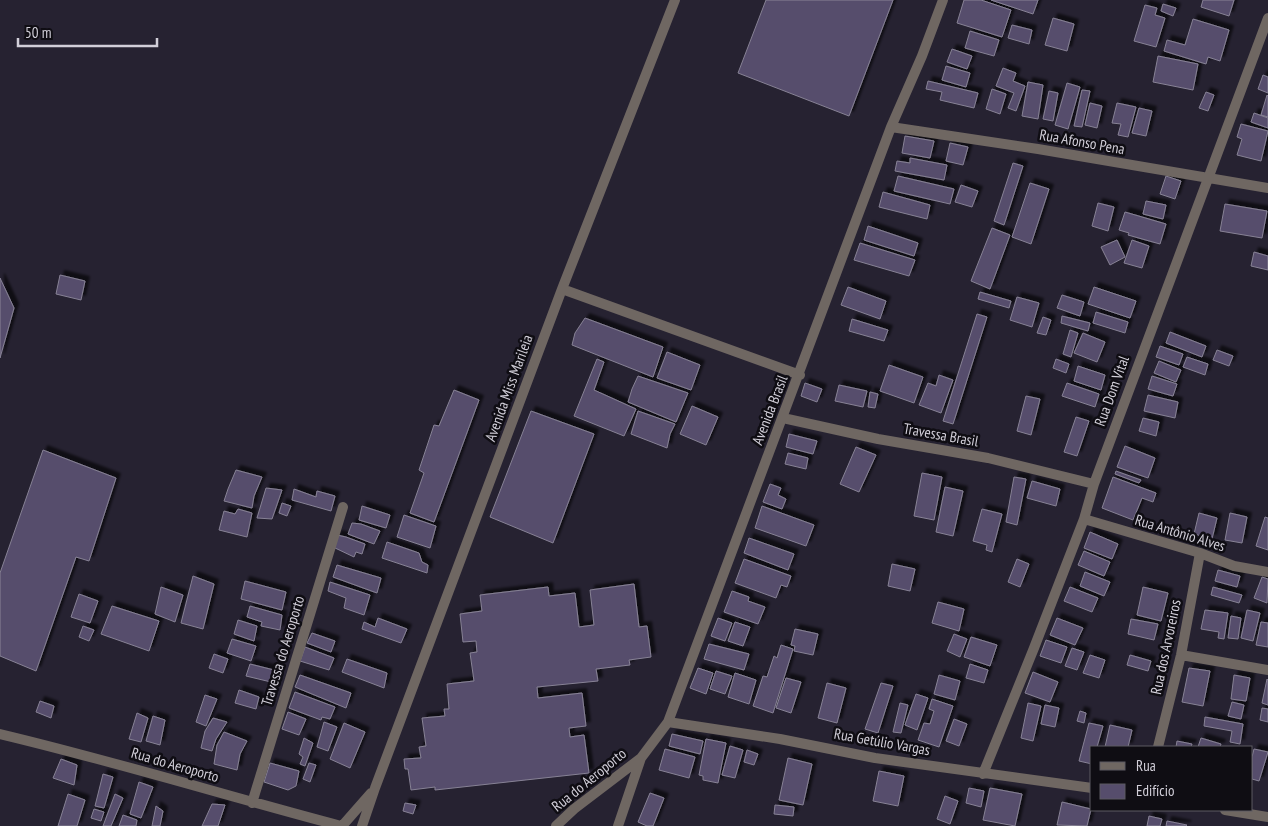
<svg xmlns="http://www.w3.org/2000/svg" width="1268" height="826" font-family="'PT Sans Narrow',sans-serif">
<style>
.building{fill:#564d6c;stroke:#878295;filter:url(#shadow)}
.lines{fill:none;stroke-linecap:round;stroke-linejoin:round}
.minor{stroke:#6f6762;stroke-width:10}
.labels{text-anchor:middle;stroke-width:5;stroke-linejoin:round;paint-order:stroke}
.street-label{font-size:15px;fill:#d2cfd9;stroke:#0f0d13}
</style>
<defs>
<filter id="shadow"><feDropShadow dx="4.5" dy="-4.5" stdDeviation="1" flood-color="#0009"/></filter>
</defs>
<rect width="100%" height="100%" fill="#262231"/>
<path class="building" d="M766,0h127l-44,116 -111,-43z
M964,0h17l30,10 -9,27 -45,-14z
M991,0h47l-5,14z
M1203,0h31l-5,16 -28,-9z
M1163,4l13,4 -3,8 -12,-5z
M1145,5l12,3 -2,7 10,3 -9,29 -22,-6z
M1053,18l21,6 -7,27 -22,-6z
M1193,19l36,11 -9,31 -12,-4 -2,7 -42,-13 3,-11 18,5z
M1012,25l20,5 -3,14 -21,-6z
M970,31l29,9 -5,16 -29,-8z
M952,49l20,7 -5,13 -20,-7z
M1158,56l40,8 -5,26 -40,-8z
M946,66l24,7 -4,14 -24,-7z
M1003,68l13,5 -3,8 12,5 -9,25 -8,-3 6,-15 -18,-7z
M1263,75l5,2v16l-10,-4z
M928,81l50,12 -4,15 -34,-8 2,-8 -16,-3z
M1028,82l15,3 -5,34 -16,-3z
M1067,83l13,4 -12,42 -13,-4z
M992,89l14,5 -6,20 -14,-5z
M1082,90l8,1 -8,36 -8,-1z
M1049,91l9,2 -5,28 -10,-2z
M1206,92l8,3 -6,16 -9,-3z
M1267,95l1,1v21l-7,-2z
M1090,103l12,3 -5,22 -12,-3z
M1117,103l19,4 -8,30 -10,-2 3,-11 -9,-1z
M1139,108l13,3 -6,25 -14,-3z
M1254,113l14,5v10l-17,-6z
M1241,124l27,7 -7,30 -24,-6 5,-16 -5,-2z
M905,136l29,5 -4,17 -28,-5z
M950,143l18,4 -5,18 -17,-4z
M910,158l37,7 -3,15 -49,-9 2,-10 13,2z
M1013,163l10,3 -19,59 -10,-4z
M898,176l56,13 -4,15 -56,-13z
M1166,176l15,5 -6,18 -15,-5z
M1030,183l19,6 -18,55 -19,-7z
M961,185l17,6 -6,16 -17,-5z
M883,192l47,13 -3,14 -48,-12z
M1146,201l20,4 -3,14 -20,-5z
M1098,203l16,4 -6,24 -16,-5z
M1225,204l42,7 -5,27 -42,-7z
M1125,212l41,12 -6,20 -32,-9 1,-2 -10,-3z
M868,226l50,17 -4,13 -50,-16z
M992,228l18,7 -20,54 -19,-8z
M1117,240l8,17 -15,8 -9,-18z
M1132,240l17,6 -7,22 -18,-5z
M860,243l55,17 -6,16 -55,-16z
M1254,252l14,4v14l-17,-4z
M60,275l25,6 -4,19 -25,-6z
M0,278l14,30 -14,50z
M848,287l38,14 -6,18 -39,-14z
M1094,287l42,14 -6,17 -42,-14z
M980,292l31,9 -2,7 -31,-9z
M1062,295l22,7 -4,14 -23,-8z
M1017,297l22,6 -7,24 -22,-7z
M1096,312l32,10 -3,11 -32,-10z
M977,314l10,3 -34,107 -10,-3z
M1062,316l28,7 -2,8 -27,-8z
M1043,317l8,3 -5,15 -9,-2z
M585,318l78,29 -10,30 -81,-32 3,-12z
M852,319l36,11 -4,11 -35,-10z
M1070,330l8,3 -7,24 -8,-3z
M1170,332l36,14 -4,11 -36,-14z
M1083,333l22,9 -8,20 -23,-9z
M1160,346l23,8 -4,11 -23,-8z
M1217,350l16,6 -4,10 -16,-6z
M667,352l33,13 -9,25 -34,-12z
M1187,357l21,7 -3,11 -22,-8z
M597,359l7,3 -10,28 42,19 -12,27 -50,-20z
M1056,359l13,5 -3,9 -13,-5z
M1159,361l22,9 -5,12 -22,-9z
M889,365l34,12 -9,26 -34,-12z
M1078,366l27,9 -4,15 -27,-9z
M939,375l14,5 -12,33 -22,-8 9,-22 8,3z
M638,376l50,17 -12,29 -48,-20 4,-13z
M1152,376l25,8 -4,12 -25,-7z
M805,383l17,6 -5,13 -16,-6z
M1067,383l32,11 -4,13 -33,-11z
M839,385l28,6 -4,16 -28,-6z
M454,390l25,10 -45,122 -24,-9 14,-40 -5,-3 15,-45 5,1z
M870,392l8,2 -3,14 -7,-1z
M1148,395l30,7 -3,16 -31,-7z
M1026,396l14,3 -9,36 -14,-4z
M692,406l26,11 -12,28 -26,-11z
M531,411l63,23 -41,109 -63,-26z
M638,411l37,13 -5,10 -3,14 -36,-14z
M1076,417l13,4 -12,35 -13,-4z
M1143,418l16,4 -3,14 -17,-5z
M789,434l28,7 -4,13 -27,-7z
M1125,446l30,12 -7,20 -31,-11z
M856,447l20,8 -17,37 -19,-8z
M43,450l73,28 -27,83 -13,-4 -40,114 -36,-15v-83z
M788,453l20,5 -2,11 -21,-5z
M236,470l26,7 -8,19 -2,12 -28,-7 4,-12z
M1116,471l25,9 -2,3 -24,-9z
M922,473l20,4 -8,43 -20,-4z
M1014,477l12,2 -9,46 -11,-3z
M1113,477l43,16 -3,9 -11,-4 -9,22 -31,-12z
M1032,481l28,8 -4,17 -29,-8z
M770,484l11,4 -3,7 8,4 -4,10 -19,-7z
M945,487l18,4 -10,45 -17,-4z
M266,488l16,2 -10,29 -15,-1z
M294,489l22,8 1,-6 18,5 -4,15 -39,-11z
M282,503l9,3 -4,10 -8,-3z
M362,506l28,9 -4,13 -27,-8z
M762,506l52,19 -8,21 -51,-18z
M238,509l14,4 -5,24 -28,-7 5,-19 11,3z
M982,509l20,5 -10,38 -6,-2 1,-5 -14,-4z
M1199,513l18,5 -5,21 -18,-5z
M1230,513l17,4 -5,26 -17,-3z
M404,515l32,11 -6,22 -33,-11z
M1265,517l3,1v32l-12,-4z
M352,523l9,1 19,7 -6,13 -26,-10z
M1090,532l28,12 -6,15 -28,-11z
M337,535l9,2 19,7 -3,10 -6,-2 -2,5 -21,-10z
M749,538l45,16 -6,16 -44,-17z
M387,542l32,11 3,9 6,3 -1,8 -45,-15z
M1084,551l26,11 -6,14 -26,-11z
M744,559l47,17 -4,11 -6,-2 -5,13 -41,-15z
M1017,559l12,5 -9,23 -12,-5z
M892,564l23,5 -5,22 -22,-5z
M337,565l44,13 -4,15 -44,-16z
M1218,570l22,6 -3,11 -22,-6z
M1085,572l25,10 -6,14 -24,-10z
M193,576l21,8 -11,45 -22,-6z
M1262,577l6,2 -1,24 -13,-5z
M245,581l41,11 -4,18 -41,-11z
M330,582l40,13 -6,20 -20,-7 2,-10 -18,-7z
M634,584l5,43 8,-1 4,31 -22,3 1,5 -34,4 2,12 -61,6 1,11 44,-5 4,33 -17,2 1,9 14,-2 5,38 -154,17v-3l-24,3 -3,-21h-3l-1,-10 17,-1 -2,-11 7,-1 -4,-28 23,-2 -1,-7h5l-2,-25 27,-3 -4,-28 7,-1 -1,-11 -13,1 -3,-28 22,-3 -2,-16 68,-8 1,9 26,-3 4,34 15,-2 -4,-35z
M161,587l22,8 -8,27 -20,-8z
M1070,587l28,11 -6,14 -28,-11z
M1143,587l25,6 -7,28 -24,-6z
M1213,587l29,8 -3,8 -28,-8z
M732,591l17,6 -1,4 17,6 -7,17 -34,-12z
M79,594l19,7 -8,22 -19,-6z
M938,602l26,7 -5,22 -27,-8z
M112,606l47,15 -10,30 -48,-17z
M250,606l32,9 -2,15 -19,-4 1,-4 -15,-5z
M1205,610l23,3 -4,26 -6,-1 1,-6 -18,-3z
M1247,610l13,3 -7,28 -12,-3z
M1231,616l10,2 -3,21 -10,-1z
M378,618l29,11 -6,14 -39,-14 2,-7 11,5z
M718,618l14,5 -7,18 -14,-5z
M1057,618l26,10 -8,17 -25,-10z
M1131,619l27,5 -4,16 -26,-6z
M238,620l19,6 -3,15 -20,-7z
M735,622l15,5 -7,19 -15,-5z
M1261,622l7,1v24l-12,-2z
M83,626l11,4 -5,11 -10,-4z
M795,629l23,5 -5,21 -19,-4 1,-5 -4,-1z
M312,633l23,8 -4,11 -24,-9z
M954,634l13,5 -7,18 -13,-6z
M971,637l26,8 -7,21 -26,-9z
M232,639l24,7 -5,15 -24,-8z
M1046,640l21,7 -6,16 -21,-7z
M709,644l40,10 -5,16 -40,-11z
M781,645l12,4 -20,64 -20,-7 10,-30 4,1 7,-21 3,2z
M305,647l29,11 -5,12 -29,-9z
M1072,648l12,4 -7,18 -12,-4z
M214,654l14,5 -5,14 -14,-5z
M1090,655l15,5 -6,18 -16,-5z
M1130,655l21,6 -3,10 -21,-6z
M347,659l40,14 -3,15 -42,-16z
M250,664l24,6 -3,12 -25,-6z
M970,664l18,6 -4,13 -18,-5z
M698,668l15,5 -7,21 -16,-6z
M1189,668l21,3 -7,35 -21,-4z
M716,671l16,5 -7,18 -15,-5z
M1033,672l25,10 -8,20 -25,-9z
M735,673l21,7 -7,24 -21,-7z
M300,675l51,18 -5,15 -51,-21z
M939,675l21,6 -5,19 -21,-6z
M1234,675l16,3 -4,23 -15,-2z
M786,678l15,4 -10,31 -15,-5z
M1267,679l1,1v25l-6,-2z
M827,683l19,5 -9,35 -19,-5z
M881,683l12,3 -15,47 -13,-4z
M239,690l20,7 -3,12 -21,-6z
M295,692l40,15 -5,12 -8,-2 -1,3 -32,-12z
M916,694l12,4 -11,32 -12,-5z
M205,695l12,4 -11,27 -10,-4z
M932,699l21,7 -14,41 -21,-7 6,-17 6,1 4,-13 -5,-2z
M40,701l14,5 -3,12 -15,-6z
M1232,702l12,3 -3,14 -13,-3z
M900,703l8,2 -7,28 -8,-1z
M1028,703l13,3 -8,35 -12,-3z
M1045,705l14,3 -4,19 -14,-3z
M1262,708l6,1v13l-8,-2z
M1080,711l6,2 -2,10 -7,-2z
M288,712l18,7 -7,16 -17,-6z
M137,713l11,5 -7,24 -12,-3z
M153,716l12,4 -5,25 -14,-4z
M1205,717l38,7 -3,20 -10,-2 2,-11 -28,-5z
M213,718l14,4 -11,17 -4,12 -11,-3 4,-17z
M954,719l13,5 -8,22 -13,-5z
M324,722l13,5 -9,24 -11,-4z
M344,723l21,9 -15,36 -20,-9z
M1089,723l14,3 -6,21h-5v17l-13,-3z
M1110,725l22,5 -4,17h-23z
M224,732l23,9 -7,13 -3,16 -23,-6 3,-19z
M672,734l31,7 -3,13 -31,-8z
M304,738l9,5 -8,23 -5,-2 3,-7 -4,-3z
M1201,738l20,6 -1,3h-22z
M706,739l20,4 -8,40 -15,-3v-4l-4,-1z
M1177,741l15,3 -1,3h-15z
M730,746l13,4 -8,28 -13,-3z
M665,749l30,8 -6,21 -30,-8z
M1254,749l14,3 -9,29 -7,-2v-22z
M747,750l11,4 -4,11 -10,-3z
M788,758l24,6 -9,41 -24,-5z
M61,759l16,6 -3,20 -21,-7z
M270,763l29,8 -3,15 -8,4 -24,-8z
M309,763l7,2 -6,17 -7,-3z
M879,771l25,5 -6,30 -25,-5z
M103,774l10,3 -9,31 -9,-2z
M139,782l14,5 -12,31 -11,-4z
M969,788l15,3 -3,16 -15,-4z
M990,788l32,6 -7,32 -32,-6z
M650,793l14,5 -11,28h-6l-9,-4z
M68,794l17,6 -8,26h-19z
M115,794l8,4 -12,28h-8z
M945,796l13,5 -8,23 -13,-5z
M1062,802l29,7 -4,17 -30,-1z
M405,803l11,2 -3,9 -10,-3z
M212,804l13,1 -7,21h-16z
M775,805l19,2 -1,9 -19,-2z
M156,806l7,5 -3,15h-8z
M94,809l10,3 -3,9 -10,-3z
M123,815l14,5 -1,6h-17z
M1149,816l13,3 -2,7h-13z
M1167,821l20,4 -1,1h-20z"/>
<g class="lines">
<path class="minor" d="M891,127l147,22 230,39
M562,289l238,86
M783,418l95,21 110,19 106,26
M1084,519l116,34 34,13 34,6
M1181,655l87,15
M668,722l112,17 95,19 217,30
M0,734c114,27 227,62 341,92
M1158,747l23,-92 19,-102
M983,774l51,-126 50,-129 10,-35 174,-466
M252,803l91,-296
M1225,810l43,7
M342,826l29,-33
M362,826l13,-38 187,-499 113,-289
M556,826l18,-17 67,-51
M618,826l23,-68 27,-36 223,-595 31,-71 21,-56"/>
</g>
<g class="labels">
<g class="street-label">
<text transform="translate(1082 142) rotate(10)" y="5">Rua Afonso Pena</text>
<text transform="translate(509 388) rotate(-70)" y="5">Avenida Miss Marileia</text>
<text transform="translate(1112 391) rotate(-70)" y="5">Rua Dom Vital</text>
<text transform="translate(770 410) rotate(-69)" y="5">Avenida Brasil</text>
<text transform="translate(941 435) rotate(10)" y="5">Travessa Brasil</text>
<text transform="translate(1180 533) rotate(17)" y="5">Rua Antônio Alves</text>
<text transform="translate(1166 647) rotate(-78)" y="5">Rua dos Arvoreiros</text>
<text transform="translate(283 651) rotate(-73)" y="5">Travessa do Aeroporto</text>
<text transform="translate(882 742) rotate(10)" y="5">Rua Getúlio Vargas</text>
<text transform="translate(175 765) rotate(16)" y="5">Rua do Aeroporto</text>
<text transform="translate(589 780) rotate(-39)" y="5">Rua do Aeroporto</text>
</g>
</g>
<rect x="1090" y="746" width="162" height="65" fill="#0f0d13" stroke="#5d5b62"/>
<rect x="1100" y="762" width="25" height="8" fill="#6f6762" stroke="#5d5b62"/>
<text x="1136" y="771" font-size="15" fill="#d2cfd9">Rua</text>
<rect x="1100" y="784" width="25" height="15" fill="#564d6c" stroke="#5d5b62"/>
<text x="1136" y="796" font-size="15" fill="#d2cfd9">Edifício</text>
<path d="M18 38v8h139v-8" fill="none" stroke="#d2cfd9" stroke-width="2.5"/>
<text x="25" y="38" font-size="15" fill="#d2cfd9" stroke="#0f0d13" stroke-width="4" paint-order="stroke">50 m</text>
</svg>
